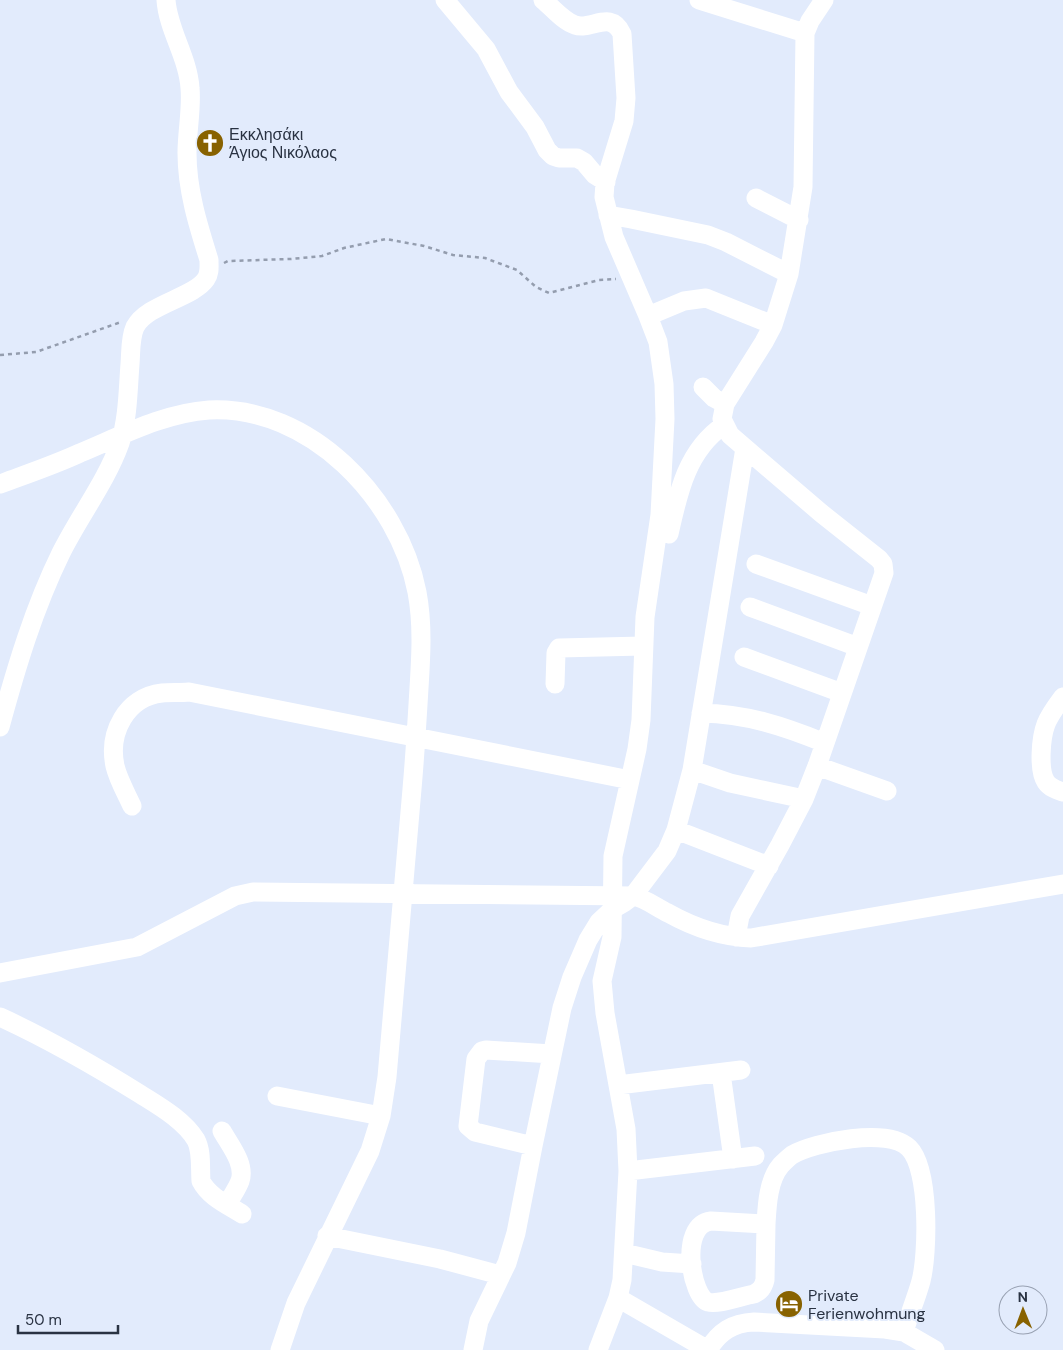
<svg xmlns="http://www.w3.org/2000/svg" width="1063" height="1350" font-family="'DM Sans',sans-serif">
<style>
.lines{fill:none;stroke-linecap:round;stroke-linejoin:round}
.path{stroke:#949dae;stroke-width:2.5;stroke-dasharray:4 4;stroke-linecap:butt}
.minor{stroke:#fff;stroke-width:19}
.labels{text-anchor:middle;stroke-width:4;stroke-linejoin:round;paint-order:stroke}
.poi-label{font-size:16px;fill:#293242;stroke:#e2ebfc;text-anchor:start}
</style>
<rect width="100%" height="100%" fill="#e2ebfc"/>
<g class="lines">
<path class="path" d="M224,263l4,-2 63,-2 31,-3 22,-8 42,-9 38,7 29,9 32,3 32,12 19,17 13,6 50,-13 17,-1
M0,355l36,-3 85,-30"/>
<path class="minor" d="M445,0l41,49 23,43 26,35 12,23 6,6 6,2h18l7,4 11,13 11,7
M543,0c10,8 20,21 32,25 16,6 36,-16 47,9l4,64 -2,23 -19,62 -1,14 10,40 34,79 10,26 6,42 1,35 -5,96 -15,102 -4,103 -4,29 -24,107 -1,81 -10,44 3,32 21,116 2,42 -6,109 -4,18 -20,52
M699,0l106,33
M756,198l43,22
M608,215l23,4 77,16 18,7 63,32
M648,316l36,-15 22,-3 67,27
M703,387l11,11 11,6
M0,484c27,-10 54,-19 80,-31 41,-17 84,-40 129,-43 101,-5 190,89 208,182 6,32 4,64 2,96 -2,34 -4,67 -7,101 -9,96 -17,192 -25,288l-6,39 -11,35 -74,152 -16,47
M669,534c9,-41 18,-84 55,-109
M756,564l116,42
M750,607l108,40
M744,657l98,36
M555,684l1,-31 3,-5 84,-2
M1063,697c-6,8 -13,17 -17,27 -5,13 -8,46 0,58 4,6 11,8 17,10
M701,713c46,1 82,13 124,30
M0,727c16,-59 34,-119 61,-174 19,-38 45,-71 59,-110 8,-25 8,-53 10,-79 1,-12 0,-26 5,-37 12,-23 58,-29 71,-48 4,-6 3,-12 3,-19 -11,-35 -22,-70 -22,-107 0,-22 5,-44 3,-65 -2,-31 -22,-58 -24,-88
M817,766l70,25
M692,770l38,13 74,16
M132,806c-6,-13 -14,-27 -17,-40 -7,-33 11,-69 47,-73 8,-1 18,0 27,-1l441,88
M676,830l93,36
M736,937l4,-21 40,-71 24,-46 13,-33 67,-193 -1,-9 -4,-5 -58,-46 -91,-78 -8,-16 3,-15 39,-62 9,-17 16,-51 14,-87 2,-154 5,-12 14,-21
M0,973l137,-26 98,-51 18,-4 380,4c12,2 24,12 35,17 25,14 54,24 83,25l312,-54
M0,1017c48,22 95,49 140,77 19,12 44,26 56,46 6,11 4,28 5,41 8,16 27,24 41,33
M721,1073l12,86
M618,1085l123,-15
M277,1096l104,20
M222,1131c7,13 24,33 18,50 -3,8 -9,16 -13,24
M533,1146l-58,-14 -7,-6 8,-67 6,-8 4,-1 66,4
M628,1171l127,-15
M711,1221l55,3 -1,56c-2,8 -5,11 -11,14 -12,2 -36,11 -46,8 -16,-4 -30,-77 3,-81z
M766,1224c1,-18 2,-44 15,-59 3,-3 7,-7 11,-10 23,-13 96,-28 117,-7 21,21 19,106 12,133 -5,18 -12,34 -17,51
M327,1236l113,23 60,16
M624,1253l38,9 30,2
M618,1298l90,52
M473,1350l6,-29 28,-58 9,-30 17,-87 29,-138 10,-31 16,-37 11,-18 14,-13 12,-7 8,-6 34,-45 9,-21 16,-60 53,-322
M708,1350c11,-18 24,-27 46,-28l131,7 19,3 31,18"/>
</g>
<defs>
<symbol id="church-disc" viewBox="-11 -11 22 22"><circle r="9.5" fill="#886200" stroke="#e2ebfc"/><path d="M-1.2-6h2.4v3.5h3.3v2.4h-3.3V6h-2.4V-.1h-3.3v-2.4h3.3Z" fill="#fff"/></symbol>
<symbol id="hotel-disc" viewBox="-11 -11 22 22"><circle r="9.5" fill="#886200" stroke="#e2ebfc"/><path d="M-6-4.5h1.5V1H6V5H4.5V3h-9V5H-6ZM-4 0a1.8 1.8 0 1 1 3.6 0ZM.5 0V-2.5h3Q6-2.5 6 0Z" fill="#fff"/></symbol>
</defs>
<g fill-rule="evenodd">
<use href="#church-disc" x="194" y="127" width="32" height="32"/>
<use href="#hotel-disc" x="773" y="1288" width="32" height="32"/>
</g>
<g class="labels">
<g class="poi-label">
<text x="229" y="140">Εκκλησάκι<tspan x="229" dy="18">Άγιος Νικόλαος</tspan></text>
<text x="808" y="1301">Private<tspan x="808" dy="18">Ferienwohmung</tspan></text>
</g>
</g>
<g transform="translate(1023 1310) rotate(359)"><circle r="24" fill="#e2ebfc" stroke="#98a1b2"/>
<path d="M0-4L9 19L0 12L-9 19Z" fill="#886200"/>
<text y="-8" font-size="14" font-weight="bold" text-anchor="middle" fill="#293242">N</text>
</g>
<path d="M18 1325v8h100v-8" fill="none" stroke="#293242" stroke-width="2.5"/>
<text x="25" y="1325" font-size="15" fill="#293242" stroke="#e2ebfc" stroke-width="4" paint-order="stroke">50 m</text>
</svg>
